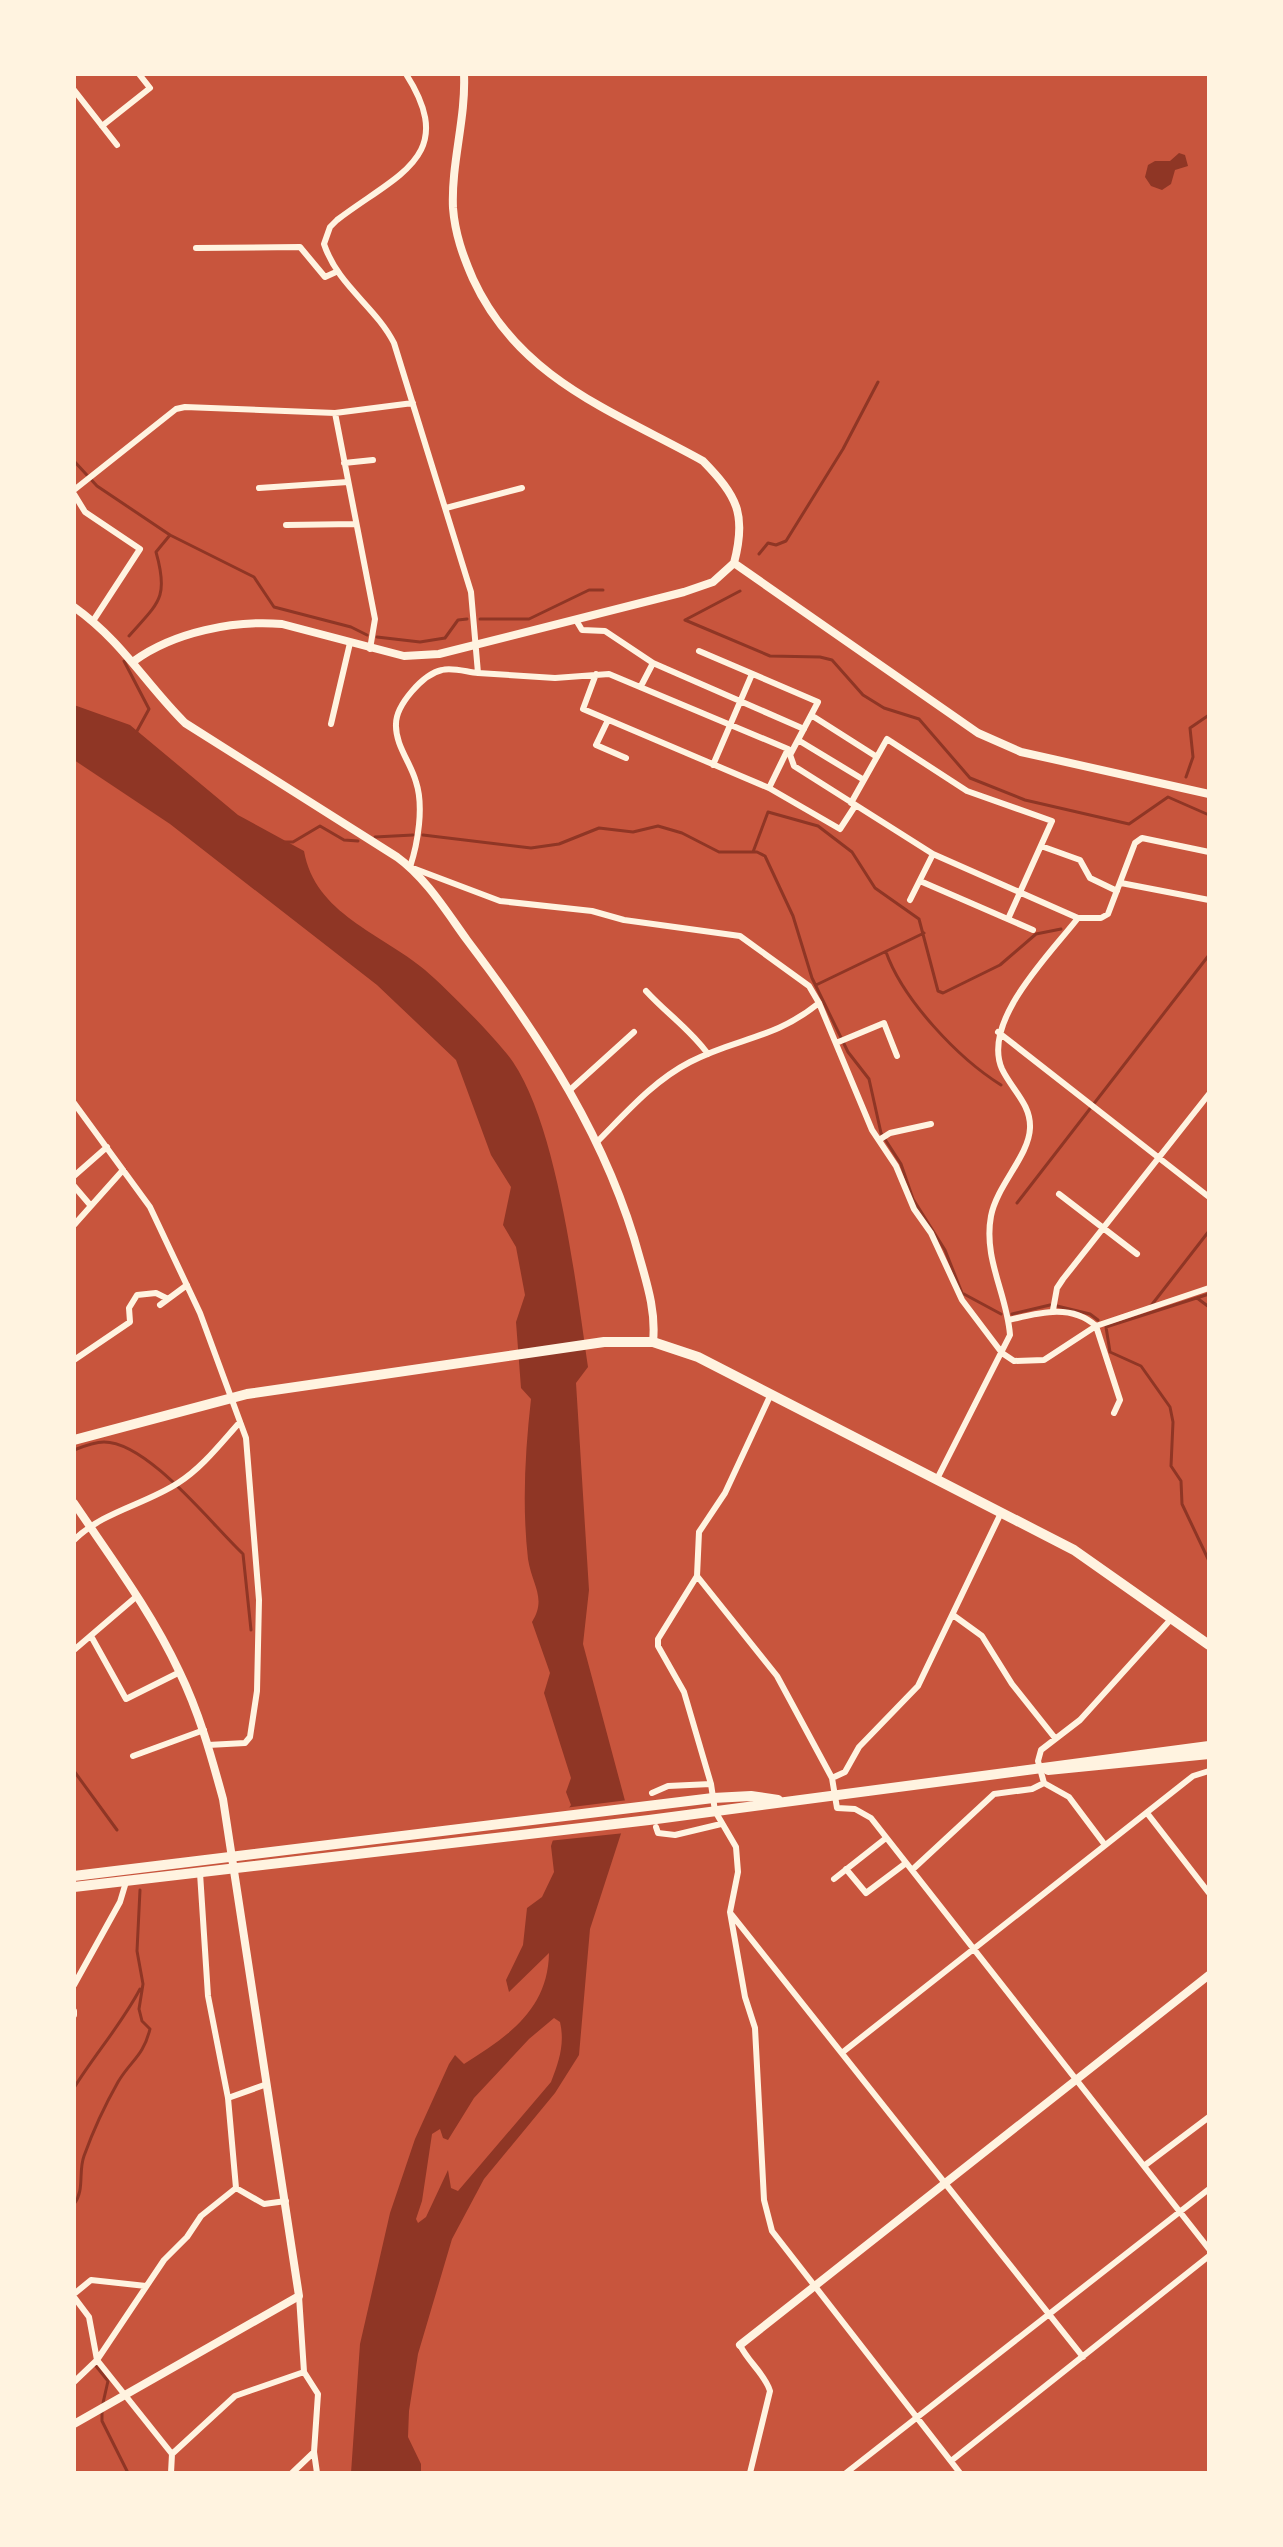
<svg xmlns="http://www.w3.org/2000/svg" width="1283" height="2547" font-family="Manrope,sans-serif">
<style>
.water{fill:#8f3625;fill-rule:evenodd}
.pier{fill:#c8553d}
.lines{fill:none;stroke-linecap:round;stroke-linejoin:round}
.stream{stroke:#8f3625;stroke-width:3}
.minor{stroke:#fff3e0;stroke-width:6}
.tertiary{stroke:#fff3e0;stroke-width:8}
.trunk{stroke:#fff3e0;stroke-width:10}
</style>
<rect width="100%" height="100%" fill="#c8553d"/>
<path class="water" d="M1179,153l6,2 3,11 -13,4 -4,14 -9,6 -11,-4 -6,-9 3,-12 7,-4h15z
M74,705l56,20 108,90 66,36c11,63 77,82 121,119 22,19 73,70 88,92 45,67 63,223 75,305l-12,16 13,207 -6,54 45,168 -38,117 -11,126 -24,38 -71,86 -32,60 -34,115 -9,57 -1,26 13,27v9h-70l9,-129 30,-131 25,-74 34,-75 6,-9 9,9c43,-27 84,-54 85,-111l-40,39 -3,-12 17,-35 4,-37 15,-11 12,-25 -3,-26 8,-25 12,-16 -5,-13 5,-14 -27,-85 6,-20 -18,-51c15,-24 0,-37 -4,-63 -6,-53 -3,-107 3,-160l-10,-11 -5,-66 9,-27 -9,-48 -13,-22 8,-38 -20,-32 -35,-95 -79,-75 -207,-161 -96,-64zM554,2018l6,4c5,22 -1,39 -9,60l-93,109 -7,-3 -3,-18 -22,47 -8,6 -2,-4 6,-18 10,-67 8,-5 3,9 5,2 26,-42 55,-59z"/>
<path class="pier" d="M628,1800l4,12 -7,21 -77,8 7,-22 9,-11z"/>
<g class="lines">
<path class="stream" d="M74,461l23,25 73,49 84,42 20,30 77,20 16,8
M759,554l9,-11 8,2 10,-4 57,-92 35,-67
M480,619h49l60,-29h14
M685,620l85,36 50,1 12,3 31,35 21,13 35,11 51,59 55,22 104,24 39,-27 41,18
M685,620l55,-29
M129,636c30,-34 40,-38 27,-84l14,-17
M377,637l43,5 25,-4 13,-18 9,-1
M124,661l25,48 -12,22
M1186,777l7,-20 -3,-29 19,-13
M423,835l108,13 28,-4 40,-16 34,4 25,-6 24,7 37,19h38l8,4 28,60 19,62 36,74 21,27 12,54 20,31 12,35 32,51 17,43 39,21
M375,837l38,-2
M285,842h8l27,-16 24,14 14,1
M753,852l15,-40 50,14 34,26 23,36 44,31 19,72 5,2 57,-28 36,-31 25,-5
M886,952c17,48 72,106 115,133
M816,985l108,-52
M1017,1203l192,-248
M1209,1294l-103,33 4,25 31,14 29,41 3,15 -2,44 10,15 1,23 27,57
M1197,1298l12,9
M1057,1306l33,8 8,6
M1150,1307l59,-76
M1012,1314l38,-9
M74,1450c10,-4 20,-8 30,-8 44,0 108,83 139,112l8,76
M74,1771l43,59
M74,2088c21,-34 47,-63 66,-99
M74,2204c11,-14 4,-32 10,-48 9,-25 21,-51 34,-74 13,-22 25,-25 32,-53l-8,-8 -3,-12 4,-25 -6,-33 3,-61
M96,2366l12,15 -5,22
M102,2411v10l26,52"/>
<path class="minor" d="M406,74c53,83 -9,100 -69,146l-7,7 -6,17c14,42 51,62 70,99l77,249 7,81c-11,-1 -26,-6 -36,-3 -19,4 -46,35 -46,54 -1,21 15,39 20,58 8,24 2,61 -6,85l90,34 92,10 32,9 116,16 69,50 10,17 53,127 24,36 18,43 17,24 31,67 40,53 12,8 30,-1 52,-34 113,-38
M74,90l43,55
M102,126l48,-38 -11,-14
M196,248l104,-1 25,30 11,-5
M335,413l40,206 -5,30
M344,463l29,-3
M259,488l89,-6
M74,490l102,-81 9,-2 150,6 78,-10
M74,494l11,18 55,37 -47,72
M446,508l76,-20
M286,525l70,-1
M576,620l6,10 23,1 48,32 151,66
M699,651l119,51 -28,53
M478,673l77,5 54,-4 179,75 6,17 139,88 145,64
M596,674l-13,35 186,79 71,41 15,-23
M641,686l12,-23
M811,715l66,42
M608,720l-12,25 30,13
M331,724l19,-81
M798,740l66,40
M713,765l39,-91
M769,788l19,-39
M851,803l36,-64 80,52 85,30 -44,98
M1041,846l39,14 10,18 27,13
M920,881l113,49
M1121,883l88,17
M910,900l23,-46
M646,991c21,23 43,37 62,63
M998,1032l211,165
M836,1043l48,-20 13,33
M571,1089l63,-57
M74,1103l76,104 50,106 46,125 13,162 -2,91 -7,46 -5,6 -37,2
M879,1140l11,-7 41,-9
M596,1143c29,-29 57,-62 94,-81 48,-25 83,-22 129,-59
M74,1176l33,-29
M74,1186l17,20
M1059,1194l78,60
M74,1225l49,-55
M160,1305l27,-20
M1053,1310l4,-22 6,-9 146,-185
M1009,1320c29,-7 62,-17 87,6l24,74 -6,13
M74,1360l56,-38 -1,-14 8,-13 19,-2 12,6
M771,1394l-46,99 -26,39 -2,44 -39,63v7l26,46 27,92 4,27 21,36 2,25 -8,40 15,85 10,31 9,172 8,31 188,242
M937,1479l73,-144c-3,-41 -27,-76 -19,-119 6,-31 38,-60 39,-88 1,-24 -18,-38 -28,-59 -21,-48 49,-116 76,-151h23l7,-4 27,-71 7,-5 67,14
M74,1540c30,-29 70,-35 104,-57 24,-15 43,-40 62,-61
M697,1576l80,100 55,102 5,30 18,1 16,9 338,431
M953,1615l29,21 30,48 43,54
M91,1636l35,63 54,-27
M74,1650l63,-54
M133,1756l71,-26
M832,1778l13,-6 14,-25 59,-61 83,-173
M652,1793l16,-7 43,-2
M1147,1813l62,80
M656,1827l2,6 17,2 46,-11
M1105,1845l-36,-48 -25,-14 -6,-22 3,-11 39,-30 92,-102
M846,1869l20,24 40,-30
M912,1870l82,-76 38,-5 12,-6
M200,1873l8,123 20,102 8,90
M834,1879l52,-41
M732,1915l351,442
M74,1985l46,-83 6,-20
M74,2011v4
M843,2052l350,-276 16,-5
M228,2098l39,-14
M1144,2166l65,-49
M74,2294l17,-14 55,6
M74,2297l15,20 8,43 75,94
M740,2345c8,17 25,29 30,46l-20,82
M304,2372l14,22 -4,58 3,21
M74,2382l23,-22 67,-100 23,-23 14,-21 35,-28 28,16 22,-3
M951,2461l258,-205
M171,2473l1,-19 63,-58 69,-24 -5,-76
M292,2473l22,-21
M846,2473l363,-284"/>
<path class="tertiary" d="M464,74c2,45 -13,89 -11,134 2,26 10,48 20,71 46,100 140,132 230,182 34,35 44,53 31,102
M74,607c49,35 70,75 111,116l212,134c29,21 49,54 70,83 74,98 141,199 173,319 8,28 16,54 13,83
M134,661c40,-29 100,-41 148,-37l122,32 35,-2 245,-62 29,-10 21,-19 244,170 43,19 188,42
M74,1503c37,55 77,108 105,168 20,41 32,84 44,128l76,497 -225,128
M740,2345l469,-370"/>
<path class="trunk" d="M74,1440l173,-46 357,-52h49l45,15 376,193 135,95
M1048,1770l161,-16
M74,1876l639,-78 38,-2 27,4
M74,1887l575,-67 560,-74"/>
</g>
<rect width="1283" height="2547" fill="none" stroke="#fff3e0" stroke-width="152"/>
</svg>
